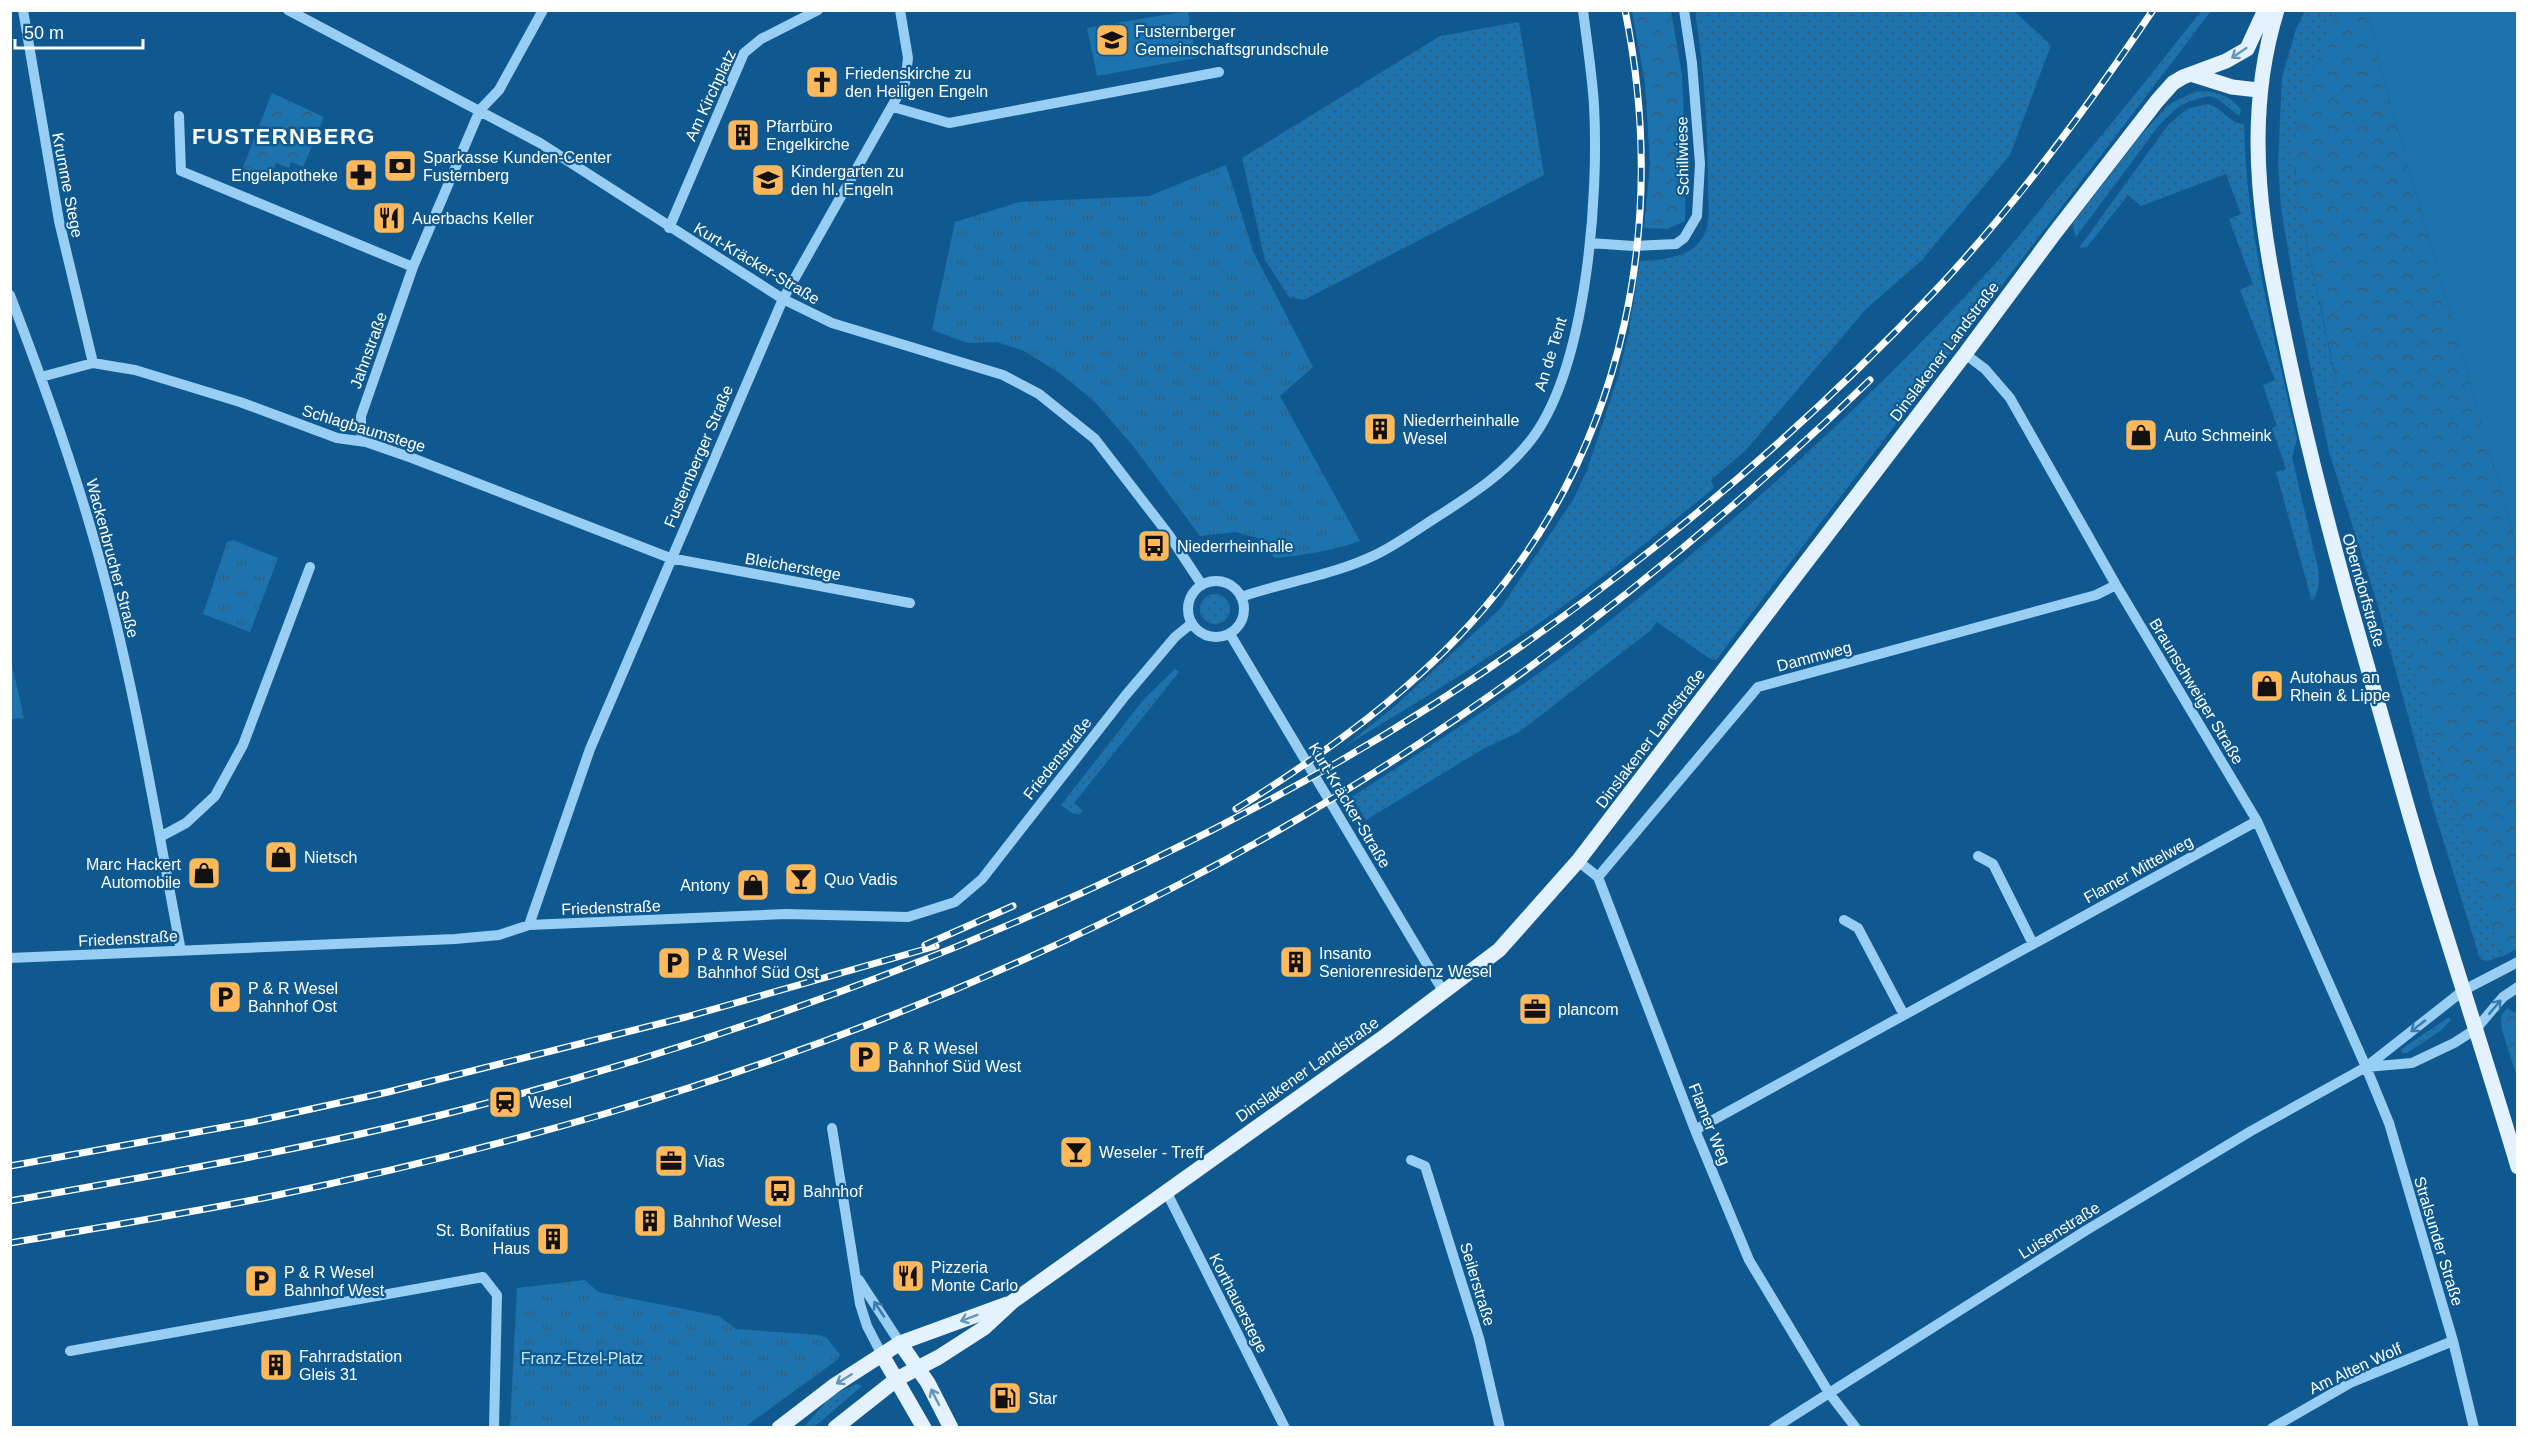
<svg xmlns="http://www.w3.org/2000/svg" width="2528" height="1438" font-family="Helvetica,sans-serif">
<style>
.grass{fill:url(#grass-dots)}
.forest{fill:url(#forest-crowns)}
.park{fill:url(#park-tufts)}
.garden{fill:#1d73ad}
.lines{fill:none;stroke-linecap:round;stroke-linejoin:round}
.minor{stroke:#98cef3;stroke-width:10}
.major{stroke:#e4f2ff;stroke-width:15}
.rail-casing{stroke:#fff;stroke-width:7}
.rail{stroke:#0f5990;stroke-width:4.5;stroke-dasharray:14;stroke-linecap:butt}
.oneway{stroke:#6496bc}
.oneway2{stroke:#387cae}
.labels{text-anchor:middle;stroke-width:4.5;stroke-linejoin:round;paint-order:stroke}
.poi-label{font-size:16px;fill:#fff;stroke:#0f5990;text-anchor:start}
.street-label{font-size:16px;fill:#fff;stroke:#0f5990}
.park-label{font-size:16px;fill:#c0e5fe;stroke:#0f5990}
.district-label{font-size:22px;font-weight:bold;letter-spacing:1.5px;fill:#fff;stroke:#0f5990}
</style>
<defs>
<pattern id="grass-dots" width="8" height="8" patternUnits="userSpaceOnUse" patternTransform="scale(1.5)"><rect width="8" height="8" fill="#1d73ad"/><path d="M2 2h.1M6 6h.1" fill="none" stroke="#375e78" stroke-width="1.8" stroke-linecap="round"/></pattern>
<pattern id="forest-crowns" width="20" height="18" patternUnits="userSpaceOnUse" patternTransform="scale(1.5)"><rect width="20" height="18" fill="#1d73ad"/><path d="M2 6a3 3 0 1 1 6 0M12 15a3 3 0 1 1 6 0" fill="none" stroke="#375e78"/></pattern>
<pattern id="park-tufts" width="24" height="20" patternUnits="userSpaceOnUse" patternTransform="scale(1.5)"><rect width="24" height="20" fill="#1d73ad"/><path d="M3 7l-1-3M5 7V3M7 7l1-3M15 17l-1-3M17 17v-4M19 17l1-3" fill="none" stroke="#375e78"/></pattern>
</defs>
<rect width="100%" height="100%" fill="#0f5990"/>
<path class="grass" d="M1695,11h319l37,34 -41,110 -89,106 -55,48 -120,141 -35,30 3,8c-54,44 -109,88 -166,129 -66,46 -135,88 -204,130l50,-40 106,-98 73,-109 14,-30 31,-93 10,-41 12,-75c23,-1 52,-3 64,-26 7,-13 4,-33 4,-46 0,-60 -4,-119 -13,-178z
M2201,11h10l-495,649 -7,-2 -52,-36 -7,9 -131,101 -36,17 -117,71 -14,-23c91,-60 185,-118 270,-186 133,-105 258,-221 372,-346 20,-22 38,-45 56,-68 52,-61 102,-123 151,-186z
M2305,11h32l-33,87 -8,29 -1,44 4,35 35,166 105,383 63,201 -14,5 -8,-2 -47,-152 -55,-201 -49,-154 -32,-149 -16,-95 -3,-44 4,-87 14,-48z
M1519,22l25,153 -240,125 -15,-3 -24,-37 -23,-102 198,-122z
M2206,91c15,2 26,7 35,19l-2,6 -21,-17 -9,-3 -19,5 -12,6 -18,17 -84,113 -4,-13 69,-89 27,-30 26,-13z
M2207,104c17,4 21,19 37,20 2,107 30,212 53,315l-5,18 26,111c1,13 2,23 -6,33l-36,-129 10,-3 -14,-41 5,-2 -14,-41 12,-5 -35,-90 13,-6 -24,-65 12,-5 -15,-40 -85,32 -13,-11 -41,52 -8,1 89,-123 19,-16z
M1200 609a15 15 0 1 1 30 0a15 15 0 1 1-30 0Z
M1175,669l4,3 -105,131 9,8 -5,4 -6,-2 -11,-8 83,-106z
M2449,1017l2,3 -11,11 -33,22h-4l-2,-3 2,-2z
M856,1384l6,2 -48,41 -11,1 28,-32z"/>
<path class="forest" d="M1632,11h39l11,64 4,87 -1,59 -18,8 -23,-1 6,-64 -5,-81z
M2337,11h31l17,74 132,462 1,401 -16,9 -63,-202 -89,-311 -51,-238c-3,-25 -6,-52 -3,-78 5,-38 28,-82 41,-117z
M272,93l52,24 -21,50 -12,-5 -2,6 -13,-5 -6,18 -28,-11z
M2507,1008l10,6v63l-15,-47 -1,-14z"/>
<path class="park" d="M1226,165l27,86 60,116 -33,29 80,145c-29,10 -56,14 -85,17l-17,-20 -23,-6 -35,4 -67,-90 -38,-44 -34,-28 -37,-23 -27,-9 -29,1 -36,-13 23,-108 65,-20 129,-6z
M233,540l45,18 -28,74 -47,-18 24,-72z
M10,661h1l13,57 -13,1z
M585,1280l13,12 121,24 17,13 83,6 8,3 13,17 -3,5 -92,67h-235l7,-139z"/>
<path class="garden" d="M1188,11l8,47 -99,18 -10,-48z
M2368,11h149v536l-132,-462z"/>
<g class="lines">
<path class="minor" d="M23,10l36,211 34,142
M288,10l252,133 243,156 49,24 171,52 36,19 56,45 74,96 33,50
M893,107l56,16 270,-51
M179,116l2,55 232,96
M669,228l75,-175 17,-14 57,-29
M1590,243l43,3 43,-2 8,-6 13,-22 3,-52 -8,-101 -8,-53
M10,295c35,92 69,185 94,281 33,123 53,249 77,375
M1965,354l20,15 25,29 106,187 141,236 109,246 23,56 64,218 21,87
M41,377l52,-14 42,7 105,32 97,36 29,4 46,16 258,100 240,45
M366,442l-5,-9v-17l52,-149 67,-157 19,-20 44,-80
M1188 609a28 28 0 1 1 56 0a28 28 0 1 1-56 0Z
M1241,597c43,-15 93,-22 134,-42 19,-9 37,-22 54,-33 39,-25 77,-48 105,-86 53,-74 65,-241 60,-331 -2,-31 -7,-63 -11,-95
M1230,634l213,357
M160,837l26,-14 29,-27 28,-51 67,-178
M1978,856l15,8 40,80
M1578,861l20,16 97,253 54,130 80,133 27,35
M1598,877l160,-190 338,-92 20,-10
M1844,920l14,8 46,87
M529,925l61,-176 193,-450 122,-216 3,-25 -8,-48
M10,958l445,-19 44,-4 30,-10 257,-11 122,3 47,-15 27,-23 143,-183 50,-59 17,-14
M2366,1067l46,-4 42,-20 22,-14 27,-32 15,-10
M832,1128l28,176 7,22 15,29
M1695,1130l562,-309
M1411,1160l14,6 54,172 21,90
M1166,1191l119,237
M859,1280l41,63
M70,1351l413,-74 14,18 -3,133
M1774,1428l311,-197 166,-100 115,-64 98,-77 54,-28
M2272,1428l80,-46 101,-41"/>
<path class="major" d="M2277,10c-37,119 -13,231 12,349 18,85 39,167 62,250 25,89 50,177 76,265 30,98 62,195 91,293
M2194,75l38,12 26,3
M900,1343l28,40 23,45
M882,1355l42,73
M779,1428l56,-43 65,-42 107,-39
M835,1428l62,-49 42,-22 45,-29 28,-26 373,-266 114,-86 79,-89 387,-507 89,-120 103,-133 16,-18 10,-6 43,-16 21,-12 18,-39"/>
<defs>
<path id="rail" d="M1236,809c90,-56 180,-120 249,-202 141,-166 183,-386 140,-597
M925,945l88,-39
M10,1166l242,-44 136,-30 298,-75 250,-71
M10,1201c163,-29 326,-57 485,-100 293,-79 581,-189 845,-340 219,-126 421,-287 595,-470 81,-86 152,-183 218,-281
M10,1243c86,-15 173,-29 258,-46 113,-23 226,-51 336,-83 198,-58 391,-134 574,-229 254,-131 487,-307 692,-505"/>
</defs>
<use href="#rail" class="rail-casing"/>
<use href="#rail" class="rail"/>
</g>
<defs><path id="oneway-shaft" d="M-6 0H5M1.5-3L5.5 0L1.5 3" fill="none" stroke-width="1.6" stroke-linecap="round" stroke-linejoin="round" transform="scale(1.5)"/></defs>
<g class="oneway">
<use href="#oneway-shaft" transform="translate(2239 53) rotate(146)"/>
<use href="#oneway-shaft" transform="translate(969 1318) rotate(160)"/>
<use href="#oneway-shaft" transform="translate(844 1379) rotate(148)"/>
<use href="#oneway-shaft" transform="translate(935 1397) rotate(-117)"/>
</g>
<g class="oneway2">
<use href="#oneway-shaft" transform="translate(2495 1007) rotate(-50)"/>
<use href="#oneway-shaft" transform="translate(2418 1026) rotate(142)"/>
<use href="#oneway-shaft" transform="translate(879 1309) rotate(-124)"/>
</g>
<defs>
<symbol id="school-square" viewBox="-11 -11 22 22"><rect x="-9" y="-9" width="18" height="18" rx="4" fill="#ffb85a" stroke="#0f5990"/><path d="M0-5L7-2L0 1L-7-2ZM-4 1L0 2.5L4 1V4Q0 6-4 4Z" fill="#111"/></symbol>
<symbol id="church-square" viewBox="-11 -11 22 22"><rect x="-9" y="-9" width="18" height="18" rx="4" fill="#ffb85a" stroke="#0f5990"/><path d="M-1.2-6h2.4v3.5h3.3v2.4h-3.3V6h-2.4V-.1h-3.3v-2.4h3.3Z" fill="#111"/></symbol>
<symbol id="building-square" viewBox="-11 -11 22 22"><rect x="-9" y="-9" width="18" height="18" rx="4" fill="#ffb85a" stroke="#0f5990"/><path d="M-4-6H4V6H1V3H-1V6H-4ZM-2.5-4.3h1.7v1.8h-1.7ZM.8-4.3h1.7v1.8H.8ZM-2.5-1h1.7V.8h-1.7ZM.8-1h1.7V.8H.8Z" fill="#111"/></symbol>
<symbol id="bank-square" viewBox="-11 -11 22 22"><rect x="-9" y="-9" width="18" height="18" rx="4" fill="#ffb85a" stroke="#0f5990"/><path d="M-6-4H6V4H-6ZM0-2.3a2.3 2.3 0 1 0 0 4.6a2.3 2.3 0 1 0 0-4.6Z" fill="#111"/></symbol>
<symbol id="pharmacy-square" viewBox="-11 -11 22 22"><rect x="-9" y="-9" width="18" height="18" rx="4" fill="#ffb85a" stroke="#0f5990"/><path d="M-2-6h4v4h4v4h-4v4h-4v-4h-4v-4h4Z" fill="#111"/></symbol>
<symbol id="restaurant-square" viewBox="-11 -11 22 22"><rect x="-9" y="-9" width="18" height="18" rx="4" fill="#ffb85a" stroke="#0f5990"/><path d="M-5-6h1v4h1v-4h1v4h1v-4h1v5L-1.5 .5V6h-2V.5L-5-1ZM5-6V6H3V1.5H1.5Q1.5-4 5-6Z" fill="#111"/></symbol>
<symbol id="shop-square" viewBox="-11 -11 22 22"><rect x="-9" y="-9" width="18" height="18" rx="4" fill="#ffb85a" stroke="#0f5990"/><path d="M-5-2.5h2.3a2.7 3.5 0 0 1 5.4 0H5L5.5 6h-11ZM-1.5-2.5h3a1.5 2.3 0 0 0-3 0Z" fill="#111"/></symbol>
<symbol id="bus-square" viewBox="-11 -11 22 22"><rect x="-9" y="-9" width="18" height="18" rx="4" fill="#ffb85a" stroke="#0f5990"/><path d="M-5-6H5V4H4V6H2V4H-2V6H-4V4H-5ZM-3.5-4V0h7V-4ZM-3.5 1.2v1.5H-2V1.2ZM2 1.2v1.5H3.5V1.2Z" fill="#111"/></symbol>
<symbol id="bar-square" viewBox="-11 -11 22 22"><rect x="-9" y="-9" width="18" height="18" rx="4" fill="#ffb85a" stroke="#0f5990"/><path d="M-6-5H6L.8 .8V4.5H3.5V6h-7V4.5H-.8V.8Z" fill="#111"/></symbol>
<symbol id="parking-square" viewBox="-11 -11 22 22"><rect x="-9" y="-9" width="18" height="18" rx="4" fill="#ffb85a" stroke="#0f5990"/><path d="M-3.5-5.5H1a3.5 3.5 0 0 1 0 7H-1V5.5H-3.5ZM-1-3.4V-.6H.8a1.4 1.4 0 0 0 0-2.8Z" fill="#111"/></symbol>
<symbol id="office-square" viewBox="-11 -11 22 22"><rect x="-9" y="-9" width="18" height="18" rx="4" fill="#ffb85a" stroke="#0f5990"/><path d="M-6-3h4V-5.5h4V-3h4V5H-6ZM-1-4.5V-3h2v-1.5ZM-6 0V1H6V0Z" fill="#111"/></symbol>
<symbol id="station-square" viewBox="-11 -11 22 22"><rect x="-9" y="-9" width="18" height="18" rx="4" fill="#ffb85a" stroke="#0f5990"/><path d="M-3-6H3Q5-6 5-4V2Q5 4 3 4L4.5 6H3L1.5 4h-3L-3 6H-4.5L-3 4Q-5 4-5 2V-4Q-5-6-3-6ZM-3.5-4v3h7v-3ZM-3.5 1v1.5H-2V1ZM2 1v1.5H3.5V1Z" fill="#111"/></symbol>
<symbol id="fuel-square" viewBox="-11 -11 22 22"><rect x="-9" y="-9" width="18" height="18" rx="4" fill="#ffb85a" stroke="#0f5990"/><path d="M-5.5-6h7V0h2V4h1.3V-2.5L3-4.5l.8-.8L6-3V5H2.5V1h-1V6h-7ZM-4.2-4.7v3.2H.2V-4.7Z" fill="#111"/></symbol>
</defs>
<g fill-rule="evenodd">
<use href="#school-square" x="1093" y="21" width="38" height="38"/>
<use href="#church-square" x="803" y="63" width="38" height="38"/>
<use href="#building-square" x="724" y="116" width="38" height="38"/>
<use href="#bank-square" x="381" y="147" width="38" height="38"/>
<use href="#pharmacy-square" x="342" y="156" width="38" height="38"/>
<use href="#school-square" x="749" y="161" width="38" height="38"/>
<use href="#restaurant-square" x="370" y="199" width="38" height="38"/>
<use href="#building-square" x="1361" y="410" width="38" height="38"/>
<use href="#shop-square" x="2122" y="416" width="38" height="38"/>
<use href="#bus-square" x="1135" y="527" width="38" height="38"/>
<use href="#shop-square" x="2248" y="667" width="38" height="38"/>
<use href="#shop-square" x="262" y="838" width="38" height="38"/>
<use href="#shop-square" x="185" y="854" width="38" height="38"/>
<use href="#bar-square" x="782" y="860" width="38" height="38"/>
<use href="#shop-square" x="734" y="866" width="38" height="38"/>
<use href="#building-square" x="1277" y="943" width="38" height="38"/>
<use href="#parking-square" x="655" y="944" width="38" height="38"/>
<use href="#parking-square" x="206" y="978" width="38" height="38"/>
<use href="#office-square" x="1516" y="990" width="38" height="38"/>
<use href="#parking-square" x="846" y="1038" width="38" height="38"/>
<use href="#station-square" x="486" y="1083" width="38" height="38"/>
<use href="#bar-square" x="1057" y="1133" width="38" height="38"/>
<use href="#office-square" x="652" y="1142" width="38" height="38"/>
<use href="#bus-square" x="761" y="1172" width="38" height="38"/>
<use href="#building-square" x="631" y="1202" width="38" height="38"/>
<use href="#building-square" x="534" y="1220" width="38" height="38"/>
<use href="#restaurant-square" x="889" y="1257" width="38" height="38"/>
<use href="#parking-square" x="242" y="1262" width="38" height="38"/>
<use href="#building-square" x="257" y="1346" width="38" height="38"/>
<use href="#fuel-square" x="986" y="1379" width="38" height="38"/>
</g>
<g class="labels">
<g class="poi-label">
<text x="1135" y="37">Fusternberger<tspan x="1135" dy="18">Gemeinschaftsgrundschule</tspan></text>
<text x="845" y="79">Friedenskirche zu<tspan x="845" dy="18">den Heiligen Engeln</tspan></text>
<text x="766" y="132">Pfarrbüro<tspan x="766" dy="18">Engelkirche</tspan></text>
<text x="423" y="163">Sparkasse Kunden-Center<tspan x="423" dy="18">Fusternberg</tspan></text>
<text x="791" y="177">Kindergarten zu<tspan x="791" dy="18">den hl. Engeln</tspan></text>
<text x="338" y="181" text-anchor="end">Engelapotheke</text>
<text x="412" y="224">Auerbachs Keller</text>
<text x="1403" y="426">Niederrheinhalle<tspan x="1403" dy="18">Wesel</tspan></text>
<text x="2164" y="441">Auto Schmeink</text>
<text x="1177" y="552">Niederrheinhalle</text>
<text x="2290" y="683">Autohaus an<tspan x="2290" dy="18">Rhein &amp; Lippe</tspan></text>
<text x="304" y="863">Nietsch</text>
<text x="181" y="870" text-anchor="end">Marc Hackert<tspan x="181" dy="18">Automobile</tspan></text>
<text x="824" y="885">Quo Vadis</text>
<text x="730" y="891" text-anchor="end">Antony</text>
<text x="1319" y="959">Insanto<tspan x="1319" dy="18">Seniorenresidenz Wesel</tspan></text>
<text x="697" y="960">P &amp; R Wesel<tspan x="697" dy="18">Bahnhof Süd Ost</tspan></text>
<text x="248" y="994">P &amp; R Wesel<tspan x="248" dy="18">Bahnhof Ost</tspan></text>
<text x="1558" y="1015">plancom</text>
<text x="888" y="1054">P &amp; R Wesel<tspan x="888" dy="18">Bahnhof Süd West</tspan></text>
<text x="528" y="1108">Wesel</text>
<text x="1099" y="1158">Weseler - Treff</text>
<text x="694" y="1167">Vias</text>
<text x="803" y="1197">Bahnhof</text>
<text x="673" y="1227">Bahnhof Wesel</text>
<text x="530" y="1236" text-anchor="end">St. Bonifatius<tspan x="530" dy="18">Haus</tspan></text>
<text x="931" y="1273">Pizzeria<tspan x="931" dy="18">Monte Carlo</tspan></text>
<text x="284" y="1278">P &amp; R Wesel<tspan x="284" dy="18">Bahnhof West</tspan></text>
<text x="299" y="1362">Fahrradstation<tspan x="299" dy="18">Gleis 31</tspan></text>
<text x="1028" y="1404">Star</text>
</g>
<g class="street-label">
<text transform="translate(710 95) rotate(-65)" y="6">Am Kirchplatz</text>
<text transform="translate(1682 156) rotate(-91)" y="6">Schillwiese</text>
<text transform="translate(68 185) rotate(79)" y="6">Krumme Stege</text>
<text transform="translate(757 263) rotate(31)" y="6">Kurt-Kräcker-Straße</text>
<text transform="translate(368 350) rotate(-70)" y="6">Jahnstraße</text>
<text transform="translate(1944 351) rotate(-53)" y="6">Dinslakener Landstraße</text>
<text transform="translate(1550 354) rotate(-73)" y="6">An de Tent</text>
<text transform="translate(364 428) rotate(17)" y="6">Schlagbaumstege</text>
<text transform="translate(698 456) rotate(-67)" y="6">Fusternberger Straße</text>
<text transform="translate(113 558) rotate(75)" y="6">Wackenbrucher Straße</text>
<text transform="translate(793 566) rotate(10)" y="6">Bleicherstege</text>
<text transform="translate(2364 590) rotate(74)" y="6">Oberndorfstraße</text>
<text transform="translate(1814 656) rotate(-15)" y="6">Dammweg</text>
<text transform="translate(2197 691) rotate(59)" y="6">Braunschweiger Straße</text>
<text transform="translate(1650 738) rotate(-53)" y="6">Dinslakener Landstraße</text>
<text transform="translate(1057 758) rotate(-52)" y="6">Friedenstraße</text>
<text transform="translate(1350 805) rotate(59)" y="6">Kurt-Kräcker-Straße</text>
<text transform="translate(2138 869) rotate(-29)" y="6">Flamer Mittelweg</text>
<text transform="translate(611 907) rotate(-2)" y="6">Friedenstraße</text>
<text transform="translate(128 938) rotate(-3)" y="6">Friedenstraße</text>
<text transform="translate(1307 1069) rotate(-35)" y="6">Dinslakener Landstraße</text>
<text transform="translate(1710 1124) rotate(68)" y="6">Flamer Weg</text>
<text transform="translate(2059 1230) rotate(-32)" y="6">Luisenstraße</text>
<text transform="translate(2439 1241) rotate(73)" y="6">Stralsunder Straße</text>
<text transform="translate(1478 1284) rotate(73)" y="6">Seilerstraße</text>
<text transform="translate(1239 1303) rotate(63)" y="6">Korthauerstege</text>
<text transform="translate(2355 1368) rotate(-25)" y="6">Am Alten Wolf</text>
</g>
<g class="park-label">
<text x="582" y="1364">Franz-Etzel-Platz</text>
</g>
<g class="district-label">
<text x="284" y="144">FUSTERNBERG</text>
</g>
</g>
<rect width="2528" height="1438" fill="none" stroke="#ffffff" stroke-width="24"/>
<path d="M15 39v9h128v-9" fill="none" stroke="#ffffff" stroke-width="3"/>
<text x="24" y="39" font-size="18" fill="#ffffff" stroke="#0f5990" stroke-width="4.5" paint-order="stroke">50 m</text>
</svg>
